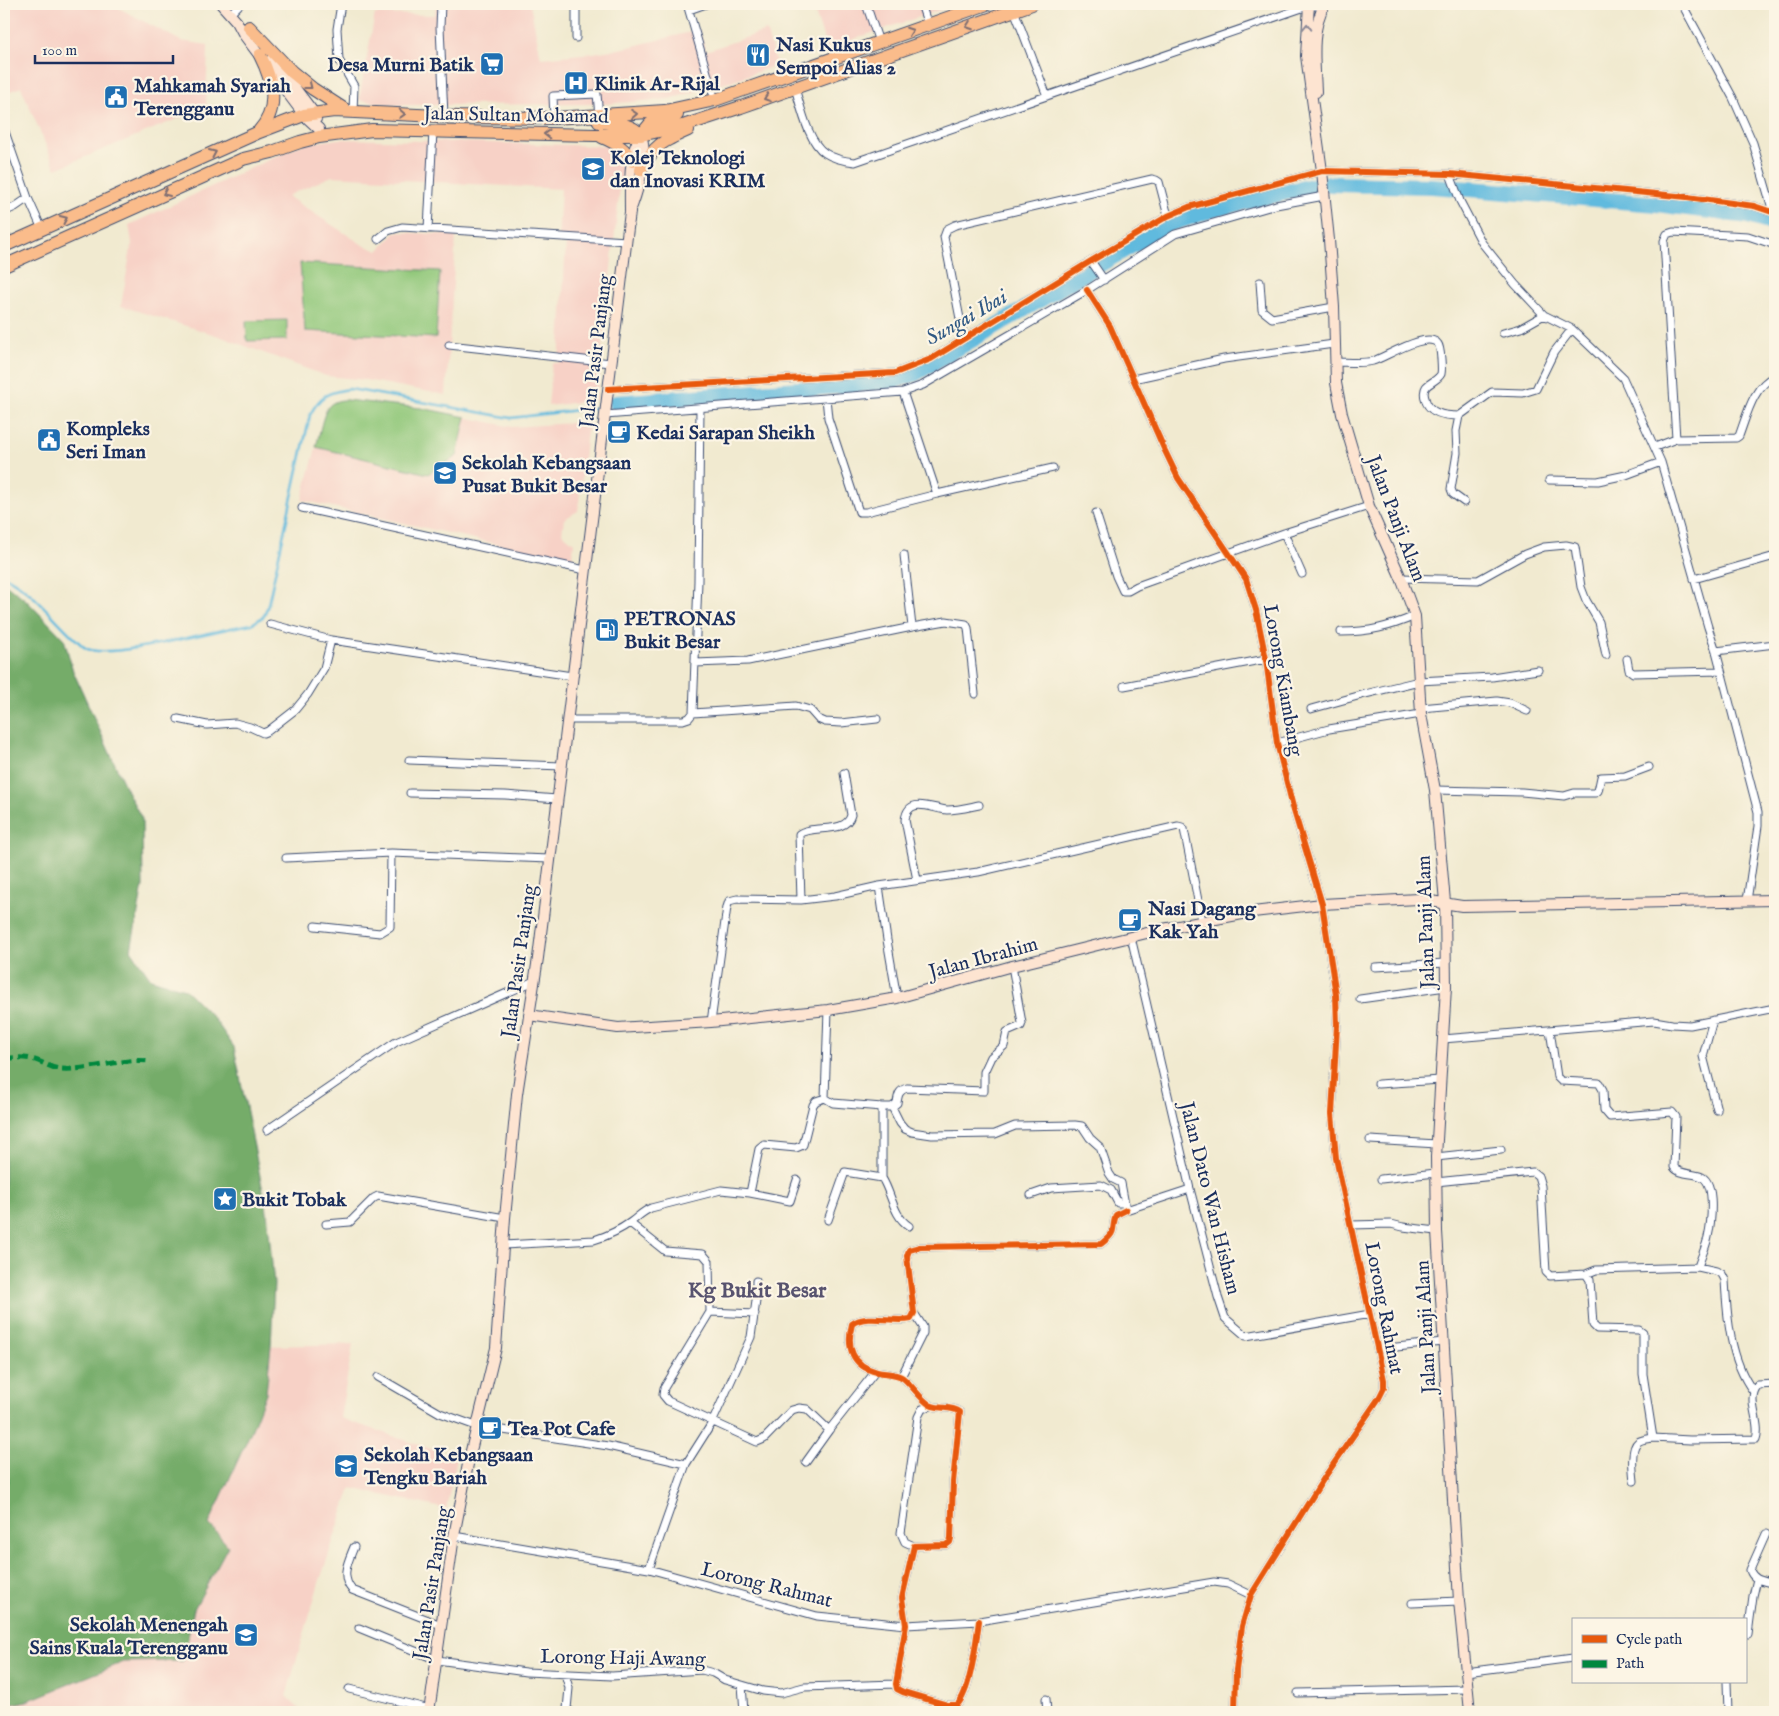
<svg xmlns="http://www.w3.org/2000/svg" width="1779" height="1716" font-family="'IM FELL English',serif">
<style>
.built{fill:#f7d1c6}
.green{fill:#90c779;stroke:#567b6c}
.forest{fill:#74ac69;stroke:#486e64}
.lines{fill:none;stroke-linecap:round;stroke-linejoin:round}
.stream{stroke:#61bade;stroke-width:2.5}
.river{stroke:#61bade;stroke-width:16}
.street-casing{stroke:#3b4b6f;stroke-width:9}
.secondary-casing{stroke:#3b4b6f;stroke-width:12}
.highway-casing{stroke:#3b4b6f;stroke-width:14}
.street{stroke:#fff;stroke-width:7}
.secondary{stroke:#fde4d1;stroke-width:10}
.highway{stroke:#fabc8b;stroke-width:12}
.quiet{stroke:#00873e;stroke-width:5;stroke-dasharray:10 5;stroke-linecap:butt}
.cycleway-casing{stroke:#fcf5e5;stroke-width:9}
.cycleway{stroke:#e8590c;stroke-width:6}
.oneway{stroke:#7f6e72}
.oneway2{stroke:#8c8a98}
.labels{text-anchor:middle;stroke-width:4.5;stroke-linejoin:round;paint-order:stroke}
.poi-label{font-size:20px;font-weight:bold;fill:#1b2f5e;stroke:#fcf5e5;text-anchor:start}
.street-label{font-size:20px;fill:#1b2f5e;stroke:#fcf5e5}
.water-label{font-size:21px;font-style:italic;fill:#305984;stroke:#fcf5e5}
.quarter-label{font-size:22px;font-weight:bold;fill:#58536f;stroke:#fcf5e5}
</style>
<rect width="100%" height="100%" fill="#fcf5e5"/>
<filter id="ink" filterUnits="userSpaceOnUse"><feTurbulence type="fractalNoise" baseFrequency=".02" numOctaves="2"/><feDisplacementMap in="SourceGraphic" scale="10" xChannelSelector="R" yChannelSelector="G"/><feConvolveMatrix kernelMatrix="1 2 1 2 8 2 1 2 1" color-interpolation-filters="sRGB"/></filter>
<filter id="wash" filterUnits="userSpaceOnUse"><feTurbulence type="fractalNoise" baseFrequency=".0096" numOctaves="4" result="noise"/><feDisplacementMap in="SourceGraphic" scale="20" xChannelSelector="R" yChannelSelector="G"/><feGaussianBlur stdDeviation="1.12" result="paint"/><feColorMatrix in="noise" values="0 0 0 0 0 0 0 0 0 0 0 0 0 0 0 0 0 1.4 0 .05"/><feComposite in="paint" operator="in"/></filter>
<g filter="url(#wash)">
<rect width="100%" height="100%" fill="#f1ead0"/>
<path class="built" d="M4,4h107l70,37 27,4 -2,62 -150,62 -35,-82 -17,7z
M436,4h94l11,54 52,-5 32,-5 74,-18 7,21 60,-20 11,34 -51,18 -57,16 -66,5 -209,1 -35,-5 16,-86 60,1z
M812,4h146l-131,44z
M339,139l267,7 10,4 5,7 1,13 -26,230 -48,6 4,-43h7l7,-120 -8,-1 3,-53 -229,-13 -45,20 76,49 15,6 18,-19 60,3 -10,160 -80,-15 -40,-4 -110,-41 -95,-29 11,-63 -3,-18 174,-81z
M346,400l75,8 91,19 76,-5 -10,89 -14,8 -2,14 12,10 -2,18 -270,-61 24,-89 4,-6 7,-4z
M353,1344l-13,74 117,40 -11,51 -95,-21 -33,98 -32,110 14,14 10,2h-306v-6l23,-5 97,-39 59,-1 11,-52 34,-63 -19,-22 43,-95 14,-36 5,-47z"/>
<path class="green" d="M300,263l140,8 -4,67 -131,-7z
M287,320v20l-40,1 -1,-20z
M346,400l75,8 45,9 -9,39 -29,18 -112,-27c3,-10 7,-36 14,-42 5,-4 10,-5 16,-5z"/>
<path class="forest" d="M4,583l21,16 39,40 9,32 54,120 15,28 1,67 -12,64 20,29 34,10 28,28 21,30 33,164 7,73 -3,62 -5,47 -14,36 -43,95 19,22 -34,63 -11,52 -59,1 -97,39 -23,5z"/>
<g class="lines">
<path class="stream" d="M4,576c30,14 54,49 80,71 19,16 138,-19 168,-23l12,-8 4,-11 42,-190c10,-20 18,-23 40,-26l161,29 84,-10"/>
<path class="river" d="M1329,184l103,2 225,18 91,12 27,8
M616,403l274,-21 24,-8 253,-149 45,-15 104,-25"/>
</g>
</g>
<g filter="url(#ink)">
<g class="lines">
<defs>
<path id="street" d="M341,4l-4,25 2,31 15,26 -1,26
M441,4l-1,23 4,89
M687,4l28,96
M866,4l13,38
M921,4l7,21
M1682,4l51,94 20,45 20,69
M689,10l17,-6
M1014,10l33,86
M230,14l10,-10
M576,38v-34
M795,88c6,19 13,54 30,65 9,6 19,8 30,9l453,-156h15
M554,118l-1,-22 44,-2 2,22
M4,129l24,69 14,31
M1450,174l10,27 22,42 33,41 29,31 28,14 51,49 38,84 47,165 8,24 42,161v14l-11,75
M4,212l11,-5 13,-9
M428,229l5,-98
M378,239l10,-8 14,-4 225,14
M1091,261l13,19
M1260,282l2,28 10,8 62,-11
M1087,290l23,36 55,125 13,27 68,101 10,31 10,49 11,84 17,68 28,93 14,91 1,30 -5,89 4,44 48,222v8l-5,10 -55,80 -73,117 -9,31 -6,44 -1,42
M1503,333l18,-5 23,-13
M964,339l-20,-102 3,-8 8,-4 197,-46 4,1 3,2 9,34
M449,345l162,18
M1335,362c12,0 27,2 38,-1 13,-4 55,-31 65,-17 3,4 4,26 3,30 -3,6 -11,8 -15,13 -2,3 -2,8 -1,11 3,16 20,18 34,18
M1133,379l91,-20 110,-15
M608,389l287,-16 36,-14 160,-98 77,-45 21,-9 133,-36 128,3 237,23 67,9 21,7
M903,392l34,102
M826,398l2,20 31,94h7l71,-18 116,-26
M605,415l298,-23 20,-7 164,-95 88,-56 101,-29 48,-9
M1676,439l-12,-198 3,-7 6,-2 75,4 27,9
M1655,447l21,-8 60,-1 3,-2c8,-21 14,-50 36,-60
M1549,480l49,1 28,-6 35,-13
M1464,502l-11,-8 -2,-5 6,-36 -1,-22 3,-15 33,-24 31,1 13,-4 18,-37 18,-23
M302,508l283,62
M1096,513l20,63 7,15h5l9,-5 147,-53 85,-27
M1284,533l18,41
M904,555l8,72
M1401,578l77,2 47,-26 19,-7 22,-2 9,2 6,40 5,13 13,22 7,33
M1694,579l81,-23
M270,624l61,16 241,36
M1341,632c28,0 48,-5 74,-16
M1716,651l59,-7
M1627,659l2,11 4,3 88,-2
M695,663l53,-2 164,-34 34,-6 20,3 2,4 7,66
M1124,686l142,-27
M1421,708l76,-7 13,2 17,8
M1311,709l54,-15 54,-13 73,-4 46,-7
M693,713l5,-132 2,-173
M178,719l29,6 28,-2 15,4 13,6 5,-2 27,-21 13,-16 16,-26 7,-28
M567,720h116l6,-2 4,-5 103,-7 14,4 8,9 7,3 16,1 36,-4
M1277,743l52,-14 92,-15
M409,760l153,6
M1435,790l87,2 42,4 10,-3h21l3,-2 3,-14 24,-1 24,-9
M410,793l95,2 52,4
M286,858l105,-5 159,6
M917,880l-12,-60c3,-25 27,-11 42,-10 11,0 22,-3 32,-5
M879,886l8,54 10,58
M801,900l-2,-66c13,-10 47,1 52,-19l-7,-42
M315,926l65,7 10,-6 1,-74
M1131,937l59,252 28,108 7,21 21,18 124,-22
M1375,967l71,-4
M1360,999l86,-12
M828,1010l-3,88 8,5 49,4
M1713,1020l-10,36 14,54
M711,1022l16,-115 2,-6 8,-2 64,1 34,-4 44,-10 99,-14 200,-46 4,1 2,2 18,92
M1550,1030l7,47 4,4 38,2 4,7 1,20 6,7 62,-5 4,5 -2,50c5,8 20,6 28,10 14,7 9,47 6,60 -2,10 -7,20 -10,30
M1443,1039l211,-18 18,3 18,1 85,-17
M1378,1084l63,-4
M892,1107l8,16 5,6 7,3 20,3 63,-1 20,-8 60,-1 7,1 8,12 10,9 9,26 4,6 8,4 5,27 64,-21
M267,1130l129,-88 138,-61
M1370,1140l67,4
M1436,1157l65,-7
M882,1178c10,16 11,38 27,48
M1381,1179l55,-6
M1436,1182l97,-10 5,4 3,10 5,86 4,4 36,-2 4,6 3,45 4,4 42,1 4,3v41l10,64 37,2 66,-1c6,-17 -11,-39 2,-54l17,-1
M750,1193l9,-44 5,-4 32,3 7,-3 10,-40 3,-4 9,-3
M1031,1195l20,-7 50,-3 10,5 7,13h7
M828,1220l17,-48 37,6v-71h10l5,-4c1,-8 2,-13 10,-15l77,3v-19l7,-15 13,-11 3,-14 14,-6 1,-3 -10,-57
M630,1223l35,28 38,3 6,7 1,51
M326,1224l24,-2 24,-24 4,-2 127,22
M1351,1225l40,-1 12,3 34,4
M504,1245l90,-5c13,-4 26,-10 37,-18 7,-5 12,-11 20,-14l70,-18 29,3 40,8 7,-21
M1586,1274l10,-4 102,-3 18,4 6,3 3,6c2,37 5,80 28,111
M755,1314l-45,-2 -46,76 -1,7 5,6 89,41 7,-3 28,-29 7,-2 8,1 22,21
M1378,1349l65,-7
M378,1377l62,36 36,13 132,20 78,18
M901,1377l22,-44v-6l-9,-14
M806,1462l23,-32 46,-58
M1634,1481c-1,-9 -4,-33 4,-39 4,-3 10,-3 15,-4
M1766,1534l-16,36c3,11 15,11 25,14
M454,1536l195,33 168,47 89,9 73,-4 235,-39 14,2 23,11
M914,1546l-9,-4 -4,-9 17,-116 4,-8 9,-3
M354,1547c-6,15 -14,29 -2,43l89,35
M649,1569l37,-105 26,-41 39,-86 5,-36v-20
M1412,1603l47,-2
M979,1621c-3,21 -8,69 -22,84h-10l-44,-13 -6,-3 -1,-5 10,-59 -4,-27 12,-52 32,-1 4,-3 1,-4 2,-56 7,-70c-9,-7 -21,-2 -30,-7 -10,-6 -17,-19 -27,-27 -7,-5 -18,-4 -26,-6 -25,-6 -31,-25 -25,-48 15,-11 41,-1 59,-5l3,-6 -7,-57 2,-6 11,-3 181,-3c18,-14 9,-13 15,-29l10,-5
M359,1628l78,32 89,12 86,4 90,-6 11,3 12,7 38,11 18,2 23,-6 92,-3
M1748,1634l5,-38 4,-17
M1466,1672l107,-14
M565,1674l4,14 -2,21 5,3
M1727,1682l1,30
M742,1685l2,27
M349,1689l81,20
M1298,1693l169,-4
M1046,1699l1,13"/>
<path id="secondary" d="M221,4l16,18 7,13 60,80 15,14
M1309,4l-3,52 16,115 7,69 5,67 2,76 6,31 27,92 32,72 14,38 6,98 14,76 10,112 1,85 -10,170 1,74 22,370 11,111
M272,58l42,55 2,6
M1316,92c-1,-28 -6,-63 9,-88
M632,206c7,-19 16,-52 9,-71
M529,1015l89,13 93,-6 117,-12 69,-12 115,-32 151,-37 90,-17 69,-8 96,-5 44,7 313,-6
M429,1712l25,-176 15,-77 27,-111 9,-130 12,-124 21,-136 92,-746c0,-23 -2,-59 11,-77"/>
<path id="highway" d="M249,27l43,45 21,17 34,22
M599,122c15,2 31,0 42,13
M259,131c21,-23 14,-50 1,-76
M641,135l9,-11 27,-9
M602,137c14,6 22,11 31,24
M641,170c13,-25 22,-29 47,-40
M4,246l253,-113 47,-18 30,-4 125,6 95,1 111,-7 50,-11 272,-96
M4,266l239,-107 29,-7 28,-10 19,-5 53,-7 223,5h46l45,-10 55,-18 291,-103"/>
</defs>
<use href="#street" class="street-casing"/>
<use href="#secondary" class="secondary-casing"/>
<use href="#highway" class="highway-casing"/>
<use href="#street" class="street"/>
<use href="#secondary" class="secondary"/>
<use href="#highway" class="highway"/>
<path class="quiet" d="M4,1059c11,-2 24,-2 34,2 8,3 13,7 22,8 30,2 59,-11 89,-8
M4,1481l2,3 -2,5"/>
<defs>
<path id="cycleway" d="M1087,290l23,36 55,125 13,27 68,101 10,31 10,49 11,84 17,68 28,93 14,91 1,30 -5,89 4,44 48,222v8l-5,10 -55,80 -73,117 -9,31 -6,44 -1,42
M608,389l287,-16 36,-14 160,-98 77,-45 21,-9 133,-36 128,3 237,23 67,9 21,7
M979,1621c-3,21 -8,69 -22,84h-10l-44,-13 -6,-3 -1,-5 10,-59 -4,-27 12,-52 32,-1 4,-3 1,-4 2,-56 7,-70c-9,-7 -21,-2 -30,-7 -10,-6 -17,-19 -27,-27 -7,-5 -18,-4 -26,-6 -25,-6 -31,-25 -25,-48 15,-11 41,-1 59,-5l3,-6 -7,-57 2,-6 11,-3 181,-3c18,-14 9,-13 15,-29l10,-5"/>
</defs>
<use href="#cycleway" class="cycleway-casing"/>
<use href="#cycleway" class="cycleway"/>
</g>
<defs><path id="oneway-chevron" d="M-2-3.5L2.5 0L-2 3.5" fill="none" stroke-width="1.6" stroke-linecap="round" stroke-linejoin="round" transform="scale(1.25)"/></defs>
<g class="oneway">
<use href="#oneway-chevron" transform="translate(969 26) rotate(160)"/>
<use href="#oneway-chevron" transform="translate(910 31) rotate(-20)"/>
<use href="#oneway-chevron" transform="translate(309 86) rotate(38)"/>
<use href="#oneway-chevron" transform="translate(767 98) rotate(161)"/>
<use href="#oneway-chevron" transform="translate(402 114) rotate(3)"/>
<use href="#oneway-chevron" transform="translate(634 114) rotate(-4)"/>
<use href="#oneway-chevron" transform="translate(547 134) rotate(-179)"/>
<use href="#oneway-chevron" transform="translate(213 153) rotate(-24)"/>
<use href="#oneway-chevron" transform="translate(166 193) rotate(156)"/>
<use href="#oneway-chevron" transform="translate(64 219) rotate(-24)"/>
</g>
<use class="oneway2" href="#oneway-chevron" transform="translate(1307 27) rotate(-88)"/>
</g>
<defs>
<symbol id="restaurant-square" viewBox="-11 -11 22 22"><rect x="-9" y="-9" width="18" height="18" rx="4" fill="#1f6fb2" stroke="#fcf5e5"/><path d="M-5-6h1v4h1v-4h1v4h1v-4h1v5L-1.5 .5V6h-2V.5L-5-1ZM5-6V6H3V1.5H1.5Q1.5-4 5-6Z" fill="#fff"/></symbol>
<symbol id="supermarket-square" viewBox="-11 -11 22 22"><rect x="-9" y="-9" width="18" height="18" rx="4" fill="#1f6fb2" stroke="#fcf5e5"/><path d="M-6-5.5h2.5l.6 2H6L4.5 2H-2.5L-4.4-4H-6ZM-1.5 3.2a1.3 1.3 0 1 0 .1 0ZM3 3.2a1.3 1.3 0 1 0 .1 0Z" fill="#fff"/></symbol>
<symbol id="hospital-square" viewBox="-11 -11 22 22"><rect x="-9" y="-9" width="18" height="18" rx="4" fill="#1f6fb2" stroke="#fcf5e5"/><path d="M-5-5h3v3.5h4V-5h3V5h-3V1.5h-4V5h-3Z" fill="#fff"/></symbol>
<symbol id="civic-square" viewBox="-11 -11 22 22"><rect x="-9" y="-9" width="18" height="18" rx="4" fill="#1f6fb2" stroke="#fcf5e5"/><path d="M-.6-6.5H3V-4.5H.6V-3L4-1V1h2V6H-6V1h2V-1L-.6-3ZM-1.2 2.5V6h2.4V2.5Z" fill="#fff"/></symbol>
<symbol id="university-square" viewBox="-11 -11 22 22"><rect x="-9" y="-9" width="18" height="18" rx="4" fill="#1f6fb2" stroke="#fcf5e5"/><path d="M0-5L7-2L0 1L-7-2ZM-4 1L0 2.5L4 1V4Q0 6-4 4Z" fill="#fff"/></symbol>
<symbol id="cafe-square" viewBox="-11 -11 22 22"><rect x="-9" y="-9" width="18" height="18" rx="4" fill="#1f6fb2" stroke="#fcf5e5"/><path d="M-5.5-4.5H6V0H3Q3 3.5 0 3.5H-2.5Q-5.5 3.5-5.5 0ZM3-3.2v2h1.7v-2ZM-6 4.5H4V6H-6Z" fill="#fff"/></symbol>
<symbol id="school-square" viewBox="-11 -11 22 22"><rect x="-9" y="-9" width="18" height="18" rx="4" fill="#1f6fb2" stroke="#fcf5e5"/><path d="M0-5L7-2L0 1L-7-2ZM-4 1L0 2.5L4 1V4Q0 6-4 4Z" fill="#fff"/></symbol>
<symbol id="fuel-square" viewBox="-11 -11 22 22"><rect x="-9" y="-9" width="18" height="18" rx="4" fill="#1f6fb2" stroke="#fcf5e5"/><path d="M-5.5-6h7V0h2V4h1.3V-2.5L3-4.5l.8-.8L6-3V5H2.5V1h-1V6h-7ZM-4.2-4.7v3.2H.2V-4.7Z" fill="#fff"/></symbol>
<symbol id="sight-square" viewBox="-11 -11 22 22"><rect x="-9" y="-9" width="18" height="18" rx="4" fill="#1f6fb2" stroke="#fcf5e5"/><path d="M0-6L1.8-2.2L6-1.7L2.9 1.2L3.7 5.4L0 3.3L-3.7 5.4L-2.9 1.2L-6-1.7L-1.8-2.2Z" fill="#fff"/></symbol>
</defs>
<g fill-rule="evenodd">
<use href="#restaurant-square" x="744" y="41" width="28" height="28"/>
<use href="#supermarket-square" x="478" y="50" width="28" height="28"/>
<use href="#hospital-square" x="562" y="69" width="28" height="28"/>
<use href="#civic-square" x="102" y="83" width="28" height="28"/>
<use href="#university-square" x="579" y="155" width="28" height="28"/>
<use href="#cafe-square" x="605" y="418" width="28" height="28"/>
<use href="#civic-square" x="35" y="426" width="28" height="28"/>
<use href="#school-square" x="431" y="459" width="28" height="28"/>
<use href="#fuel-square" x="593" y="616" width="28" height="28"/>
<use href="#cafe-square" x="1116" y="906" width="28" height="28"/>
<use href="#sight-square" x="211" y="1185" width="28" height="28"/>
<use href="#cafe-square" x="476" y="1414" width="28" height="28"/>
<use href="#school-square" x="332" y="1452" width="28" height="28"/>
<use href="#school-square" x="232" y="1621" width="28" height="28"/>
</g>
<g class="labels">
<g class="poi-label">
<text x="776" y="51">Nasi Kukus<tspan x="776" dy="23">Sempoi Alias 2</tspan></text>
<text x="474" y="71" text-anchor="end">Desa Murni Batik</text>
<text x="594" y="90">Klinik Ar-Rijal</text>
<text x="134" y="92">Mahkamah Syariah<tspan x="134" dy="23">Terengganu</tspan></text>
<text x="610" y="164">Kolej Teknologi<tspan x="610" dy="23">dan Inovasi KRIM</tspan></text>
<text x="66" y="435">Kompleks<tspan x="66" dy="23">Seri Iman</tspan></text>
<text x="636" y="439">Kedai Sarapan Sheikh</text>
<text x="462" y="469">Sekolah Kebangsaan<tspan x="462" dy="23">Pusat Bukit Besar</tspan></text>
<text x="624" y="625">PETRONAS<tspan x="624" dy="23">Bukit Besar</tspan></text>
<text x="1148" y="915">Nasi Dagang<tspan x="1148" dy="23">Kak Yah</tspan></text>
<text x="242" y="1206">Bukit Tobak</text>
<text x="508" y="1435">Tea Pot Cafe</text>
<text x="364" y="1461">Sekolah Kebangsaan<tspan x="364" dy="23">Tengku Bariah</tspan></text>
<text x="228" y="1631" text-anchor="end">Sekolah Menengah<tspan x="228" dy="23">Sains Kuala Terengganu</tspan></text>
</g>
<g class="street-label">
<text transform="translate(516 114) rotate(1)" y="7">Jalan Sultan Mohamad</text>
<text transform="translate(595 351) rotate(-83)" y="7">Jalan Pasir Panjang</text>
<text transform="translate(1397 518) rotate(69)" y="7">Jalan Panji Alam</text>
<text transform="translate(1284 680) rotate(80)" y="7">Lorong Kiambang</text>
<text transform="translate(1425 922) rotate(-92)" y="7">Jalan Panji Alam</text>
<text transform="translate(983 957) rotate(-15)" y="7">Jalan Ibrahim</text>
<text transform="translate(518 961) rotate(-82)" y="7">Jalan Pasir Panjang</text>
<text transform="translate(1211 1198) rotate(76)" y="7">Jalan Dato Wan Hisham</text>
<text transform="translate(1385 1308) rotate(79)" y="7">Lorong Rahmat</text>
<text transform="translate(1425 1327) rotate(-93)" y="7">Jalan Panji Alam</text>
<text transform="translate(431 1583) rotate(-81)" y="7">Jalan Pasir Panjang</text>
<text transform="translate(767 1584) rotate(14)" y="7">Lorong Rahmat</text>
<text transform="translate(623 1657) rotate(1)" y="7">Lorong Haji Awang</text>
</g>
<g class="water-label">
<text transform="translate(966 317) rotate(-30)" y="7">Sungai Ibai</text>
</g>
<g class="quarter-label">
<text x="757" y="1297">Kg Bukit Besar</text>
</g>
</g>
<rect width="1779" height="1716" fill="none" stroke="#fcf5e5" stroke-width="20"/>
<rect x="1572" y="1618" width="175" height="65" fill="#fcf5e5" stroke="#a2a6af"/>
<rect x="1582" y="1635" width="25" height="8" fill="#e8590c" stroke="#a2a6af"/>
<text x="1616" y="1644" font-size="15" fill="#1b2f5e">Cycle path</text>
<rect x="1582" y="1660" width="25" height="8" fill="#00873e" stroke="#a2a6af"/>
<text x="1616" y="1668" font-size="15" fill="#1b2f5e">Path</text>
<path d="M35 55v8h138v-8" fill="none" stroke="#1b2f5e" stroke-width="2.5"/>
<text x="42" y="55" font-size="15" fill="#1b2f5e" stroke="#fcf5e5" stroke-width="4" paint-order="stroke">100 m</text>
</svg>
